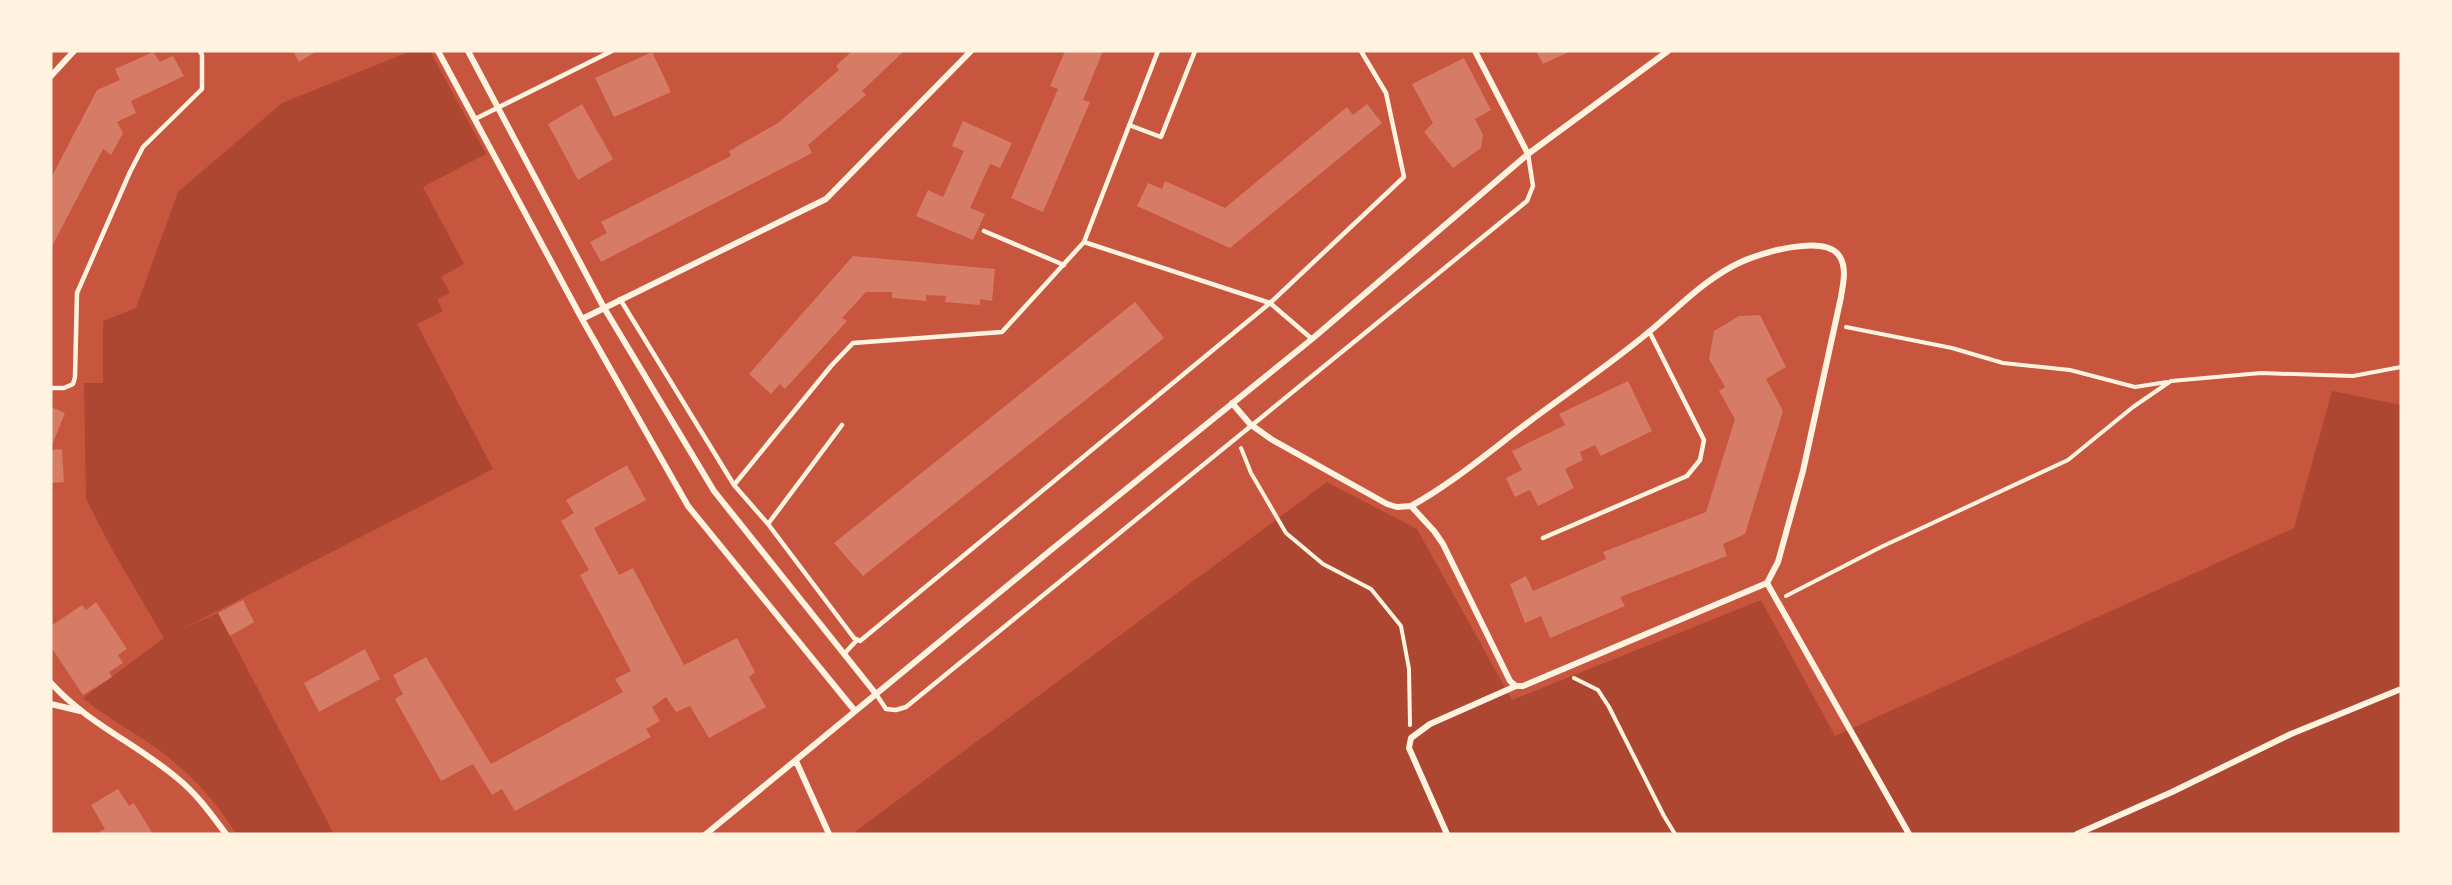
<svg xmlns="http://www.w3.org/2000/svg" width="2452" height="885" font-family="Bitter,serif">
<style>
.green{fill:#ae4732}
.building{fill:#d67c66}
.lines{fill:none;stroke-linecap:round;stroke-linejoin:round}
.path{stroke:#fff3e0;stroke-width:4}
.service{stroke:#fff3e0;stroke-width:4.5}
.minor{stroke:#fff3e0;stroke-width:6}
</style>
<rect width="100%" height="100%" fill="#c8553d"/>
<path class="green" d="M411,51h19l56,103 -63,33 41,77 -23,13 9,16 -13,6 6,12 -26,13 76,145 -311,160 36,-16 116,221h-98c-17,-29 -42,-56 -68,-77 -27,-22 -58,-36 -85,-59l81,-60 -50,-85 -28,-54 -2,-116h19v-62l33,-13 42,-116 104,-89z
M2332,391l69,14v429h-1549l475,-352 90,47 95,171 249,-100 74,136 459,-208z"/>
<path class="building" d="M293,51h24l-18,11z
M852,51h52l-42,40 4,4 -58,50 4,8 -211,109 -11,-20 17,-9 -6,-11 130,-66 -2,-5 49,-28 61,-53 -3,-4z
M1065,51h38l-20,49 7,2 -47,110 -32,-14 47,-109 -8,-3z
M1536,51h35l-28,13z
M153,52l7,10 13,-6 11,20 -53,25 5,12 -19,9 6,11 -12,22 -8,-6 -52,99v-70l46,-88 23,-10 -5,-11z
M652,52l19,40 -57,25 -19,-39z
M1464,58l27,52 -16,9 8,16 -2,13 -28,20 -29,-36 9,-9 -21,-39z
M582,104l31,55 -35,21 -30,-56z
M1367,104l15,19 -152,125 -93,-42 11,-23 14,6 3,-8 60,27 122,-101 6,8z
M963,121l49,22 -12,25 -10,-4 -20,44 15,6 -12,26 -57,-24 12,-26 15,7 21,-46 -12,-5z
M853,256l142,13 -3,32 -12,-2v6l-35,-3 1,-6 -20,-1v6l-34,-3v-6h-26l-24,26 5,3 -62,68 -5,-5 -9,10 -22,-20z
M1135,302l29,36 -301,238 -29,-33z
M1760,315l26,52 -20,12 17,32 -38,123 -22,10 4,12 -107,41 5,9 -75,32 -9,-22 -16,7 -15,-39 16,-8 7,15 73,-32 -3,-7 103,-40 29,-93 -16,-28 6,-4 -16,-28 5,-28 25,-15z
M1628,381l24,50 -51,25 -6,-11 -15,7 3,8 -18,9 9,19 -36,18 -8,-16 -15,7 -9,-19 16,-8 -10,-19 53,-26 -6,-11z
M51,407l14,6 -12,30 -2,-1z
M62,449l2,33 -13,1v-33z
M627,465l19,35 -52,28 25,47 14,-7 51,97 53,-27 18,34 -6,5 17,30 -57,31 -19,-32 -14,6 -10,-15 -14,10 8,14 -14,8 5,8 -136,74 -13,-22 -10,6 -19,-31 -32,17 -46,-82 8,-5 -10,-19 33,-18 65,107 132,-72 -8,-13 16,-8 -51,-96 9,-5 -28,-49 13,-8 -8,-13z
M243,600l11,22 -24,14 -12,-23z
M96,602l31,47 -9,6 5,8 -14,9 3,5 -29,18 -32,-48v-21l31,-21 4,5z
M365,649l15,30 -61,33 -15,-29z
M118,789l11,17 5,-3 19,31h-58l10,-5 -14,-24z"/>
<g class="lines">
<path class="path" d="M1846,327l106,21 51,15 67,7 65,17 32,-5
M1241,448l10,25 35,60 37,31 48,25 30,37 8,43 1,56
M1786,596l95,-49 187,-87 65,-53 38,-26 90,-8 92,3 48,-9
M1574,678l24,12 11,17 55,109 11,18"/>
<path class="service" d="M1158,51l-74,191 186,61 42,36
M475,119l137,-68
M1129,125l32,12 34,-86
M984,231l80,34
M620,299l114,186 34,39 86,114 6,3 410,-338 134,-126 -18,-84 -25,-42
M51,388h13l9,-4 2,-7 2,-84 53,-121 13,-25 59,-58v-34l-2,-4
M734,485l97,-119 22,-23 149,-11 82,-90
M768,524l74,-99
M1543,538l144,-62 13,-16 4,-20 -55,-109
M844,654l13,-14
M876,694l10,15 10,1 10,-3 621,-506 6,-15 -5,-32"/>
<path class="minor" d="M438,51l144,268 106,187 167,205
M468,51l135,255 111,185 162,203
M1475,51l53,103
M51,76l23,-25
M582,319l244,-120 145,-148
M1232,403l18,21 21,15 116,65 10,3 14,-1 23,25 9,13 67,137 6,5h7l244,-103 11,-21 25,-91 38,-174c2,-13 6,-28 -1,-40 -14,-24 -80,-4 -99,5 -35,16 -62,45 -91,69 -39,33 -83,62 -124,93 -37,28 -75,60 -115,82
M1767,583l142,251
M51,683c36,40 86,61 126,95 19,15 34,36 49,56
M51,704l29,7
M796,761l33,73
M706,834l345,-284 261,-211 216,-185 140,-103
M1447,834l-38,-86 2,-10 19,-14 86,-38
M2077,834l95,-42 119,-58 110,-45"/>
</g>
<rect width="2452" height="885" fill="none" stroke="#fff3e0" stroke-width="105"/>
</svg>
